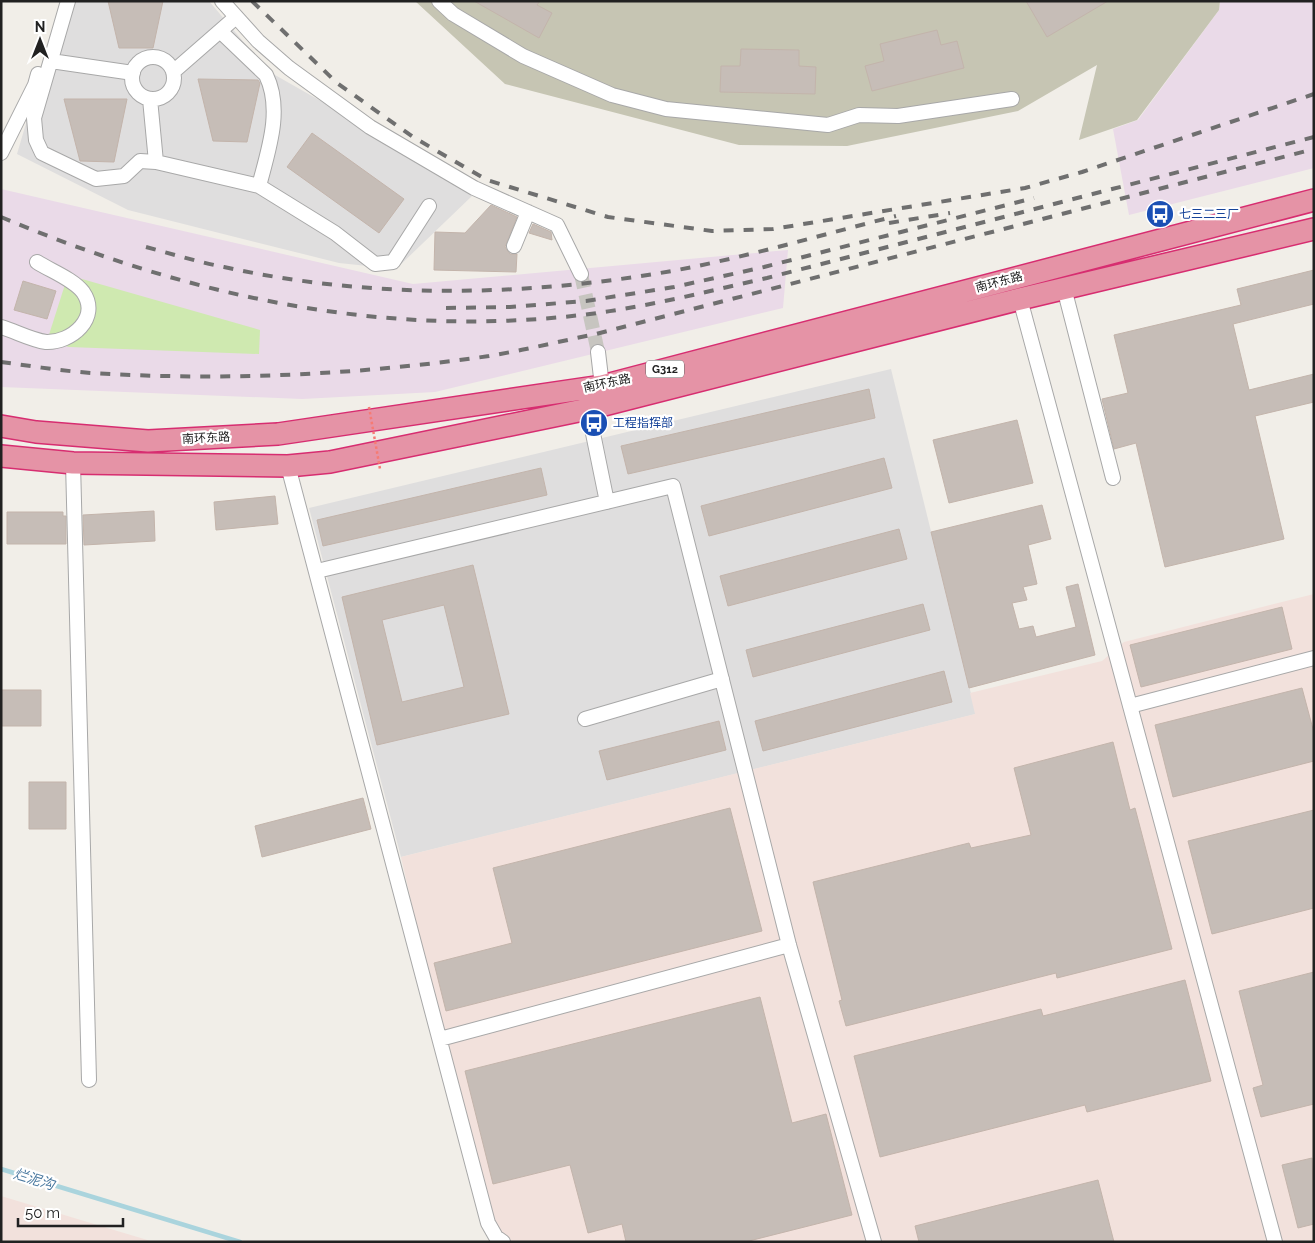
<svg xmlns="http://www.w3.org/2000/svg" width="1315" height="1243" font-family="Raleway,'Noto Sans SC',sans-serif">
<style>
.residential{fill:#dfdede}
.industrial{fill:#eadae8}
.military{fill:#f2e1dc}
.construction{fill:#c6c5b3}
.grass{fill:#cfe9b0}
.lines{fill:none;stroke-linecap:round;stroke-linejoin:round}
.stream{stroke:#aad4dd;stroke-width:4.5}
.building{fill:#c6bdb7;stroke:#c3b4ab;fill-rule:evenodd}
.minor-tunnel{stroke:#c7c5c0;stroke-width:14;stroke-dasharray:14 7;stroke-linecap:butt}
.minor-casing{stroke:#a8a8a8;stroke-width:16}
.highway-casing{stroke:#d72d70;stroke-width:24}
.minor{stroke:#fff;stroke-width:14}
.highway{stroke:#e593a6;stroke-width:21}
.rail{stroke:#6f6f6f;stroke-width:4;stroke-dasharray:10 10;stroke-linecap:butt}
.path-bridge{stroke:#f67b74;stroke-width:2.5;stroke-dasharray:2.5 2.5;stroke-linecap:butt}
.labels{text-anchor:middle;stroke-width:4.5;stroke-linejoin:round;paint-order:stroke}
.shield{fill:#fff;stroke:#646464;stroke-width:1}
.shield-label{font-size:11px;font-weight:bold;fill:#212121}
.transit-label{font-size:12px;fill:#164399;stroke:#fff;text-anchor:start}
.street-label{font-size:12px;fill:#212121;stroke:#fff}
.water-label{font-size:14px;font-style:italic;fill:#49789f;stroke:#fff}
</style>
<rect width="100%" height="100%" fill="#f1eee8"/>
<path class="residential" d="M62,1h147l59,70 102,58 102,67 -76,73 -57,-6 -211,-53 -111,-56z
M891,369l85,345 -575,143 -92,-349z"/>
<path class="industrial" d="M1220,1h94v167l-185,47 -16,-86 25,-9 81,-110z
M1,189l412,95 375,-34 -5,58 -348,84 -133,7 -301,-12z"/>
<path class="military" d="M1314,594v648h-825l-88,-385 574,-143 -5,-21 132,-32 22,-19z
M1,1196l153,46h-153z"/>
<path class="construction" d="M415,1h805l-1,9 -82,110 -58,20 18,-75 -79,46 -171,35 -108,-1 -234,-61z"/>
<path class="grass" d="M68,275l192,55 -1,24 -190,-7 -22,-6z"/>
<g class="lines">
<path class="stream" d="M1,1169l239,73"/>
</g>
<path class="building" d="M108,1h55l-10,47h-34z
M474,1h66l-3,4 15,8 -13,25z
M1026,1h82l-61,36z
M937,30l4,15 16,-4 7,27 -92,23 -7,-25 19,-5 -4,-17z
M741,49l58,1v16l17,1 -1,27 -95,-2 1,-26h19z
M198,79l60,1 2,3 -13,59 -34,-1z
M64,99h63l-13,63 -34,-1z
M312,133l92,66 -25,34 -92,-66z
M491,205l26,12 -12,30 5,7h7l-1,18 -82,-2 1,-38 30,1z
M533,224l18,8 1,8 -23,-7z
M1314,270v34l-81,20 16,66 65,-16v28l-59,14 29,123 -119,28 -29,-124 -22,6 -12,-50 26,-6 -14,-58 127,-30 -4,-16z
M23,281l33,10 -9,28 -33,-9z
M869,389l6,29 -247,56 -7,-28z
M1017,420l16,63 -84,20 -16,-63z
M884,458l8,30 -183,48 -8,-30z
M541,468l6,27 -224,51 -6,-26z
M275,496l3,28 -62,6 -2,-28z
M1042,505l9,34 -23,6 9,39 -14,3 4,13 -15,3 7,26 14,-3 3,11 40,-10 -10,-40 12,-3 17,71 -126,33 -38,-156z
M154,511l1,30 -71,4 -1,-30z
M7,512h56v4h3v28h-59z
M899,529l8,30 -179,47 -8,-30z
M473,565l36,149 -132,31 -35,-148zM444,605l20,82 -62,15 -20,-82z
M923,604l7,26 -177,47 -7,-27z
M1282,607l10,42 -151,38 -11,-42z
M944,671l8,31 -189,49 -8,-30z
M1302,688l12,45v28l-141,36 -18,-72z
M1,690h40v36h-40z
M719,721l7,29 -119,30 -8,-29z
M1113,742l17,68 5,-2 37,141 -115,29 -1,-5 -210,53 -7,-25 3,-1 -29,-118 156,-39 2,5 60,-13 -17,-67z
M29,782h37v47h-37z
M363,798l8,31 -109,28 -7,-31z
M730,808l32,123 -316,80 -12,-48 78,-20 -19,-75z
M1314,810v98l-102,26 -24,-93z
M1314,972v132l-53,13 -8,-29 10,-3 -24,-94z
M1185,980l26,101 -124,31 -2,-7 -205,52 -26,-101 187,-47 2,7z
M760,997l32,126 34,-9 26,101 -107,27h-119l-4,-18 -34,9 -18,-68 -77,19 -28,-113z
M1312,1158l2,66 -16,4 -16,-63z
M1098,1180l16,62h-195l-4,-16z"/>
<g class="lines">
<path class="minor-tunnel" d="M581,274l17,78"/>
<defs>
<path id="minor" d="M68,1l-34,117 2,22 6,13 54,26 28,-3 16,-15 16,1 103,24 76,47 40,31 18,-2 36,-56
M222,1l36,40 31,27 81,59 104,61 83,37 24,49
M439,1l14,13 70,42 89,39 54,14 162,16 31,-10 39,1 114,-17
M220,31l46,44c17,35 2,76 -7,111
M132 78a21 21 0 1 1 42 0a21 21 0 1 1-42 0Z
M51,61l82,12
M173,72l63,-55
M150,99l6,63
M1,153l34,-68 3,-11
M514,246l14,-34
M1064,288l49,190
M1020,299l255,943
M1,327c14,4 30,13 45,15 25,1 55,-24 37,-50 -10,-13 -32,-21 -46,-30
M598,352l4,34
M588,409l19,93
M73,463l16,617
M288,466l200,757 8,14 7,5
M317,571l356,-85 116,459 85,297
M1130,706l184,-48
M585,719l137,-40
M440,1039l349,-94"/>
<path id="highway" d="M1,426l35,6 112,9 130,-7 324,-48 712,-186
M1,456l72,7 215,3 42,-4 258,-53 432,-110 294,-70"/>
</defs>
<use href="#minor" class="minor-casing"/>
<use href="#highway" class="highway-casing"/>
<use href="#minor" class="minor"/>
<use href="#highway" class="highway"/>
<path class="rail" d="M252,1l85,82 76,54 74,43 121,37 104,14 61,-2 252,-41 57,-16 232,-78
M1,217c190,80 389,124 596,96 57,-8 113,-22 170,-35l547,-141
M889,223l61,-10
M146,247c26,7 52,15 78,20 142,31 287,30 430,7 81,-13 162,-38 242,-58
M446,308l64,-1 76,-6 88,-14 90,-20 270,-69
M1,362c30,4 61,9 91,11 131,8 266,2 397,-17 36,-6 72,-15 107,-22l718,-185"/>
<path class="path-bridge" d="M369,407l11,62"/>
</g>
<defs>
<symbol id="bus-disc" viewBox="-11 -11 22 22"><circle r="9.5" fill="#1a4fb4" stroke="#fff"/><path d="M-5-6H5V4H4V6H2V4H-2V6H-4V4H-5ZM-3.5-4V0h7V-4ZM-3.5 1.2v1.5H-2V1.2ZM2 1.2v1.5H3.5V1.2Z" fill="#fff"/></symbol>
</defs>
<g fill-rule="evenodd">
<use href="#bus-disc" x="1144" y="198" width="32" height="32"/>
<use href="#bus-disc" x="578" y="407" width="32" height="32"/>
</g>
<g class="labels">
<rect class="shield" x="646" y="360.5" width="38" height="17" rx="4"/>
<g class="shield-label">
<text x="665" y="373">G312</text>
</g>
<g class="transit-label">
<text x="1179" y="218">七三二三厂</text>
<text x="613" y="427">工程指挥部</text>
</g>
<g class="street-label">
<text transform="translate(999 282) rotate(-15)" y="4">南环东路</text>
<text transform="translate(607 383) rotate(-12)" y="4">南环东路</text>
<text transform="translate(206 438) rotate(-3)" y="4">南环东路</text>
</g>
<g class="water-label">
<text transform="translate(34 1179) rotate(17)" y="5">烂泥沟</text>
</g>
</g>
<rect width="1315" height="1243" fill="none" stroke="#212121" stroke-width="5"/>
<g transform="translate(40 40)" stroke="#ffffff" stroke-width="4" paint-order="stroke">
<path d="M0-4L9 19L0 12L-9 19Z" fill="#212121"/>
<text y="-8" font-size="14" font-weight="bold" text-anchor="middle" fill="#212121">N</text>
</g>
<path d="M18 1218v8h105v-8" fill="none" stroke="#212121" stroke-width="2.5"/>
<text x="25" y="1218" font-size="15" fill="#212121" stroke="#ffffff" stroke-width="4" paint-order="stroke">50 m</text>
</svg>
